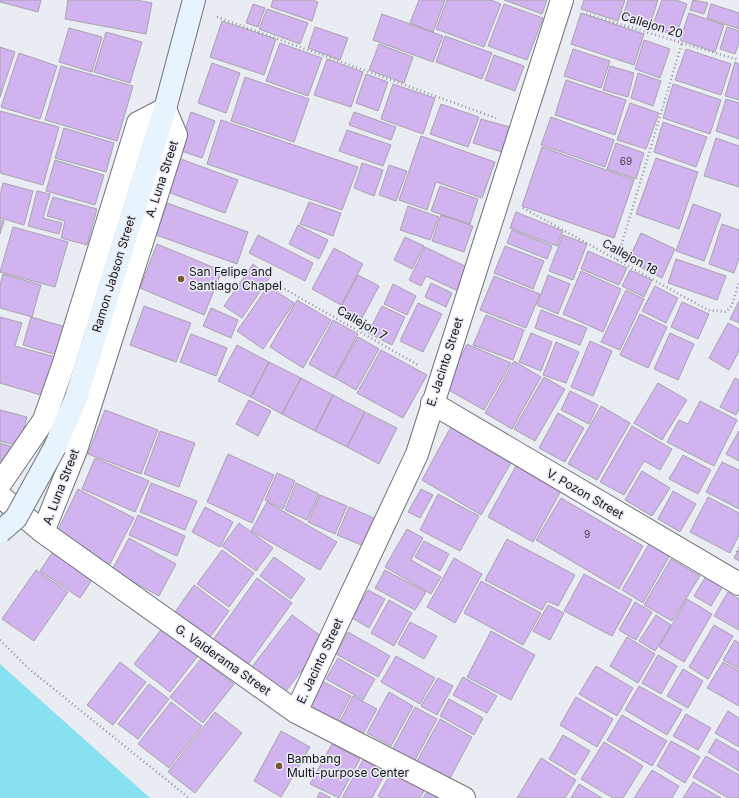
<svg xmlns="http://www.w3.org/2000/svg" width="739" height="798" font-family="Inter,sans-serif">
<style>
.water{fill:#88e1f1}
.building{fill:#d0b3ef;stroke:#a8a4ac}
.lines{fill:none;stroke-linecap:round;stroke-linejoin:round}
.street-casing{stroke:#71737a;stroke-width:24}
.secondary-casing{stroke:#71737a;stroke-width:24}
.path{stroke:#93959b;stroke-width:2.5;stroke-dasharray:1 3;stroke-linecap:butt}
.street{stroke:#fff;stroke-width:22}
.secondary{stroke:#e8f4fd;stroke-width:22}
.secondary-bridge-casing{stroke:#71737a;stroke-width:24;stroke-linecap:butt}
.secondary-bridge{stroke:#e8f4fd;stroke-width:22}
.poi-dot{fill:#75582c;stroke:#eaecf4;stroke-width:1.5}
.labels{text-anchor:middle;stroke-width:3;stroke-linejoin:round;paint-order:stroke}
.number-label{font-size:10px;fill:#423c4c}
.street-label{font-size:12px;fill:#131416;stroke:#eaecf4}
.poi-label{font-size:12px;fill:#131416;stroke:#eaecf4;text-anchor:start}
</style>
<rect width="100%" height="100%" fill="#eaecf4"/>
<path class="water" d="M0,664l150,134h-150z"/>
<path class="building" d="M0,0h41l-3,12 -38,-10z
M68,0h68l16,3 -6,31 -81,-15z
M273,0h40l5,2 -6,19 -41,-14z
M419,0h26l-12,32 -23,-9z
M447,0h44l10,4 -17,43 -48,-18z
M504,0h43l-5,14z
M584,0h41l-7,21 -37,-12z
M628,0h30l-9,28 -27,-9z
M662,0h14l11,4 -11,32 -24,-9z
M693,0l15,3 -4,11 -14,-4z
M253,4l12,4 -7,19 -12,-4z
M504,4l39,14 -16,42 -39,-14z
M711,4l28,9v16l-32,-11z
M267,9l41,14 -8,21 -41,-15z
M581,13l63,21 -10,31 -63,-21z
M689,13l35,12 -9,27 -35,-12z
M382,14l61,22 -10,26 -60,-22z
M222,21l54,18 -12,36 -54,-18z
M315,27l33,11 -8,22 -32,-12z
M727,27l12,4v12l-4,11 -15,-5z
M69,28l33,9 -10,35 -33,-10z
M106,32l36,10 -12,41 -36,-11z
M445,36l47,17 -10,26 -46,-17z
M644,40l26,9 -10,29 -25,-9z
M280,43l42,15 -14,38 -42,-15z
M379,44l34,13 -9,26 -35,-13z
M0,47l15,5 -15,45z
M573,49l37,12 -9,27 -37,-12z
M686,49l45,15 -10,31 -46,-15z
M19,53l38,13 -17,53 -39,-12z
M494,55l30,11 -9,25 -30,-11z
M327,59l36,13 -12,35 -37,-12z
M735,62l4,2v36l-14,-4z
M212,63l28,10 -14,40 -28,-10z
M61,66l72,20 -16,55 -72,-21z
M610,66l24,7 -6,24 -25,-7z
M638,73l23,8 -8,25 -22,-8z
M366,74l22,8 -10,29 -22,-8z
M245,77l64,22 -15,43 -63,-21z
M566,80l60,20 -11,35 -60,-20z
M393,84l42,14 -12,36 -42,-15z
M673,84l48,16 -11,34 -47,-16z
M726,99l13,4v36l-23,-8z
M630,103l29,10 -13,36 -29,-9z
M441,104l38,13 -11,30 -38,-13z
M0,111l59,16 -16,58 -43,-12z
M191,112l24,9 -13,37 -24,-8z
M354,112l42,15 -5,13 -42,-15z
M551,117l63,23 -9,27 -64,-22z
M481,119l29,8 -8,25 -29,-9z
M221,120l137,47 -16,43 -135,-46z
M663,122l44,15 -11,30 -42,-15z
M64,128l50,15 -8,29 -51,-14z
M347,130l44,15 -8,21 -44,-15z
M421,136l74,26 -13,36 -46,-16 -9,28 -28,-10z
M716,138l23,8v41l-35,-11z
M616,143l28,10 -8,26 -29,-10z
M542,147l92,33 -20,58 -92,-32z
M178,158l60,22 -13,33 -60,-22z
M656,158l42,14 -19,57 -43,-15z
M55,160l49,15 -9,30 -49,-14z
M362,163l21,7 -9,26 -20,-8z
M389,165l18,6 -11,30 -17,-6z
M3,183l30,8 -9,34 -24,-7v-23z
M440,186l38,13 -8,25 -39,-13z
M37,191l13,3 -7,24 19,5 -3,11 -31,-8z
M53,197l44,12 -10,36 -26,-7 4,-17 -18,-5z
M309,202l32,11 -8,23 -33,-12z
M167,203l81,29 -11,32 -81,-29z
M693,204l28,10 -17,47 -28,-10z
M408,206l31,11 -9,23 -30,-10z
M516,212l47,19 -6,15 -47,-18z
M441,215l32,11 -9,26 -32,-11z
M0,220l4,1 -4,13z
M722,224l17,6v28l-5,15 -25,-9z
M298,225l30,15 -9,19 -30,-15z
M13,227l55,15 -13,45 -55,-15z
M512,230l40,16 -5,13 -40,-16z
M641,233l34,16 -13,29 -34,-17z
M258,235l55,28 -8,18 -56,-28z
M563,235l24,9 -14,36 -24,-9z
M405,237l19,9 -12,23 -18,-9z
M157,244l65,27 -18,44 -64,-27z
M505,246l39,15 -11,28 -39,-16z
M425,247l44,21 -11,23 -32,-15 -5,10 -12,-6z
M334,248l29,16 -22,41 -29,-16z
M588,251l39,17 -8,17 -38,-16z
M676,259l50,17 -9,24 -49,-17z
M253,264l17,13 -28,41 -18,-12z
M630,270l22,10 -8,17 -22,-11z
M581,271l40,18 -18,43 -40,-18z
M3,274l38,11 -9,32 -32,-9v-23z
M358,275l21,11 -18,34 -21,-11z
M548,275l22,9 -12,30 -21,-9z
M494,276l46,18 -14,34 -46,-18z
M431,283l21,10 -6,14 -21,-10z
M393,284l23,12 -9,19 -23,-11z
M268,286l26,17 -31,46 -26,-18z
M655,286l23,12 -12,25 -24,-12z
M626,290l18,9 -24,51 -19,-8z
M297,300l34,20 -28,48 -33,-21z
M739,301v22l-9,-4z
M682,302l27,12 -11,25 -27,-12z
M418,303l24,11 -19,38 -23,-11z
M144,306l47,17 -15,39 -46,-17z
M382,306l23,11 -13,28 -24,-12z
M211,308l27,12 -7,18 -28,-12z
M541,310l46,18 -7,17 -45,-17z
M640,314l27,13 -19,41 -28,-13z
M486,315l38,15 -11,30 -40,-15z
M0,317l22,6 -7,23 48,13 -12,39 -51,-15z
M31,317l35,10 -9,28 -34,-10z
M333,320l25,14 -24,44 -25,-14z
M728,323l11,6v22l-10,19 -20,-12z
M531,333l21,9 -11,29 -22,-9z
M670,333l24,11 -16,36 -24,-11z
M191,334l36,14 -11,28 -36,-14z
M358,337l21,12 -23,41 -21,-12z
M590,341l22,10 -19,45 -22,-9z
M556,342l23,10 -13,31 -23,-8z
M467,344l44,19 -27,47 -39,-22z
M237,345l32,17 -18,35 -33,-16z
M381,350l46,25 -24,43 -46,-25z
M514,361l27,16 -29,52 -27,-16z
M269,362l32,16 -19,36 -31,-17z
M544,377l21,12 -30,52 -21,-12z
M301,378l32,17 -18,36 -33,-17z
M735,378l4,2v29l-3,6 -16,-8z
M658,383l29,17 -25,40 -28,-17z
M570,391l28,14 -9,19 -28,-14z
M333,395l32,17 -18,35 -32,-16z
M249,400l22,11 -13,25 -22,-12z
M700,401l37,19 -23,46 -47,-24 12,-22 9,4z
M601,406l29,17 -33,57 -29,-16z
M0,410l27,7 -8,29 -19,-5z
M105,410l53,20 -17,44 -53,-20z
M365,412l32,16 -18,36 -32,-17z
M558,413l26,15 -19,34 -26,-14z
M632,426l40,23 -12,21 -16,-9 -20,34 -24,-13z
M451,427l61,34 -31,54 -59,-35z
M160,431l35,12 -16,44 -35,-13z
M739,431v30l-13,-7z
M0,443l20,6 -20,22z
M228,454l46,21 -22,48 -45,-21z
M683,455l28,15 -13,24 -29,-15z
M95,458l54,23 -14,31 -53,-23z
M722,462l17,8v39l-33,-17z
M517,464l45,25 -29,53 -45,-25z
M642,471l28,17 -18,28 -27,-16z
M277,473l18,8 -12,28 -18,-9z
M151,483l46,18 -12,29 -45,-18z
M296,483l23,11 -12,26 -22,-10z
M78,489l56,29 -24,46 -55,-28z
M421,489l12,6 -13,23 -12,-6z
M673,491l23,13 -16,28 -22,-13z
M438,494l41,22 -19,35 -40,-21z
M320,495l27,11 -12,28 -27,-12z
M708,497l31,16v22l-9,18 -40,-21z
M561,498l82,48 -24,43 -83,-49z
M267,502l70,40 -17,28 -69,-39z
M205,507l28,15 -13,25 -28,-15z
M349,507l27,12 -12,27 -27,-11z
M138,515l47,21 -8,20 -48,-21z
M239,523l34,25 -17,23 -34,-25z
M407,529l16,9 -12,22 30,17 -10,17 -46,-27z
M129,538l47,26 -17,32 -47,-26z
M507,539l68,36 -17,31 -11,-5 -5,9 -57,-30z
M424,541l25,13 -9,17 -25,-14z
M649,544l21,11 -27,48 -21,-13z
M56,547l40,27 -16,24 -40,-27z
M739,549v12l-5,-3z
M222,550l32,23 -25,34 -32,-23z
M274,557l31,22 -14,20 -31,-23z
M454,558l28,16 -27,49 -28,-16z
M671,559l29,17 -28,45 -28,-16z
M36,570l32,22 -34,49 -32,-22z
M385,570l41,22 -11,18 -40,-22z
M709,571l17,10 -15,25 -17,-10z
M584,574l48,26 -20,36 -48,-25z
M257,578l35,25 -45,63 -35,-25z
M481,581l60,32 -18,32 -59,-32z
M194,585l35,26 -21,29 -35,-25z
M368,590l17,9 -16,29 -17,-10z
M728,592l11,7v31l-25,-14z
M687,599l25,15 -28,48 -25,-15z
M389,600l23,13 -18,33 -23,-13z
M635,602l17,10 -16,28 -17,-10z
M548,605l16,8 -14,27 -17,-9z
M292,615l33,24 -41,55 -33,-26z
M656,615l15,10 -16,26 -16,-10z
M410,622l27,14 -13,23 -26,-15z
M165,625l35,28 -30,39 -36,-28z
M714,625l19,11 -25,43 -19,-12z
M491,631l44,24 -24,45 -44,-23z
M348,632l42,24 -12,21 -42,-23z
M627,637l28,17 -17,29 -28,-17z
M735,640l4,3v26l-16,-9z
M658,655l19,11 -16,28 -19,-11z
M396,656l39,22 -15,26 -39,-22z
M338,658l37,21 -12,21 -37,-21z
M201,659l33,25 -31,39 -33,-26z
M120,662l26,20 -33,43 -26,-20z
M723,662l16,9v35l-32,-18z
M596,666l37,22 -16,28 -38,-22z
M683,669l20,12 -15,27 -21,-12z
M463,677l34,19 -10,17 -34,-18z
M438,678l15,8 -16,29 -16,-9z
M322,681l29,15 -14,26 -29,-16z
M149,684l20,15 -31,40 -20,-15z
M639,686l43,24 -15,25 -42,-25z
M389,692l24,14 -22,40 -24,-13z
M353,696l24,13 -14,25 -23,-13z
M576,697l37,22 -16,28 -37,-22z
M449,699l34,19 -9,17 -34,-19z
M171,702l31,24 -33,42 -31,-24z
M415,707l22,12 -24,45 -22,-12z
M728,711l11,7v29l-24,-14z
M215,712l27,21 -47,60 -27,-21z
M686,714l25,14 -13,22 -25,-14z
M622,715l45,26 -15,25 -45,-26z
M440,719l32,18 -24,45 -33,-17z
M281,731l29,16 -29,50 -27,-16z
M563,735l27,16 -15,24 -26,-16z
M716,739l23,13v19l-31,-19z
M671,741l29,16 -15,26 -28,-17z
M604,742l39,24 -20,32h-10l-32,-19z
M332,744l28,15 -21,39 -29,-14z
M706,756l33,19v23h-11l-35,-21z
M541,758l35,22 -11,18h-48z
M363,760l23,12 -14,26h-30z
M393,769l33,18 -6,11h-39l-3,-2z
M652,770l27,16 -7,12h-38z
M693,782l28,16h-38z
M579,784l23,14h-31z
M428,790l13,8h-18z
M320,792l11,6h-14z"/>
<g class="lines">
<defs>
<path id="street" d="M432,403l307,181
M0,484l44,-64 19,-54 75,-243 27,-14 11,26 -100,315 -33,82
M0,496l43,36 253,180 168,86
M296,712l121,-258 145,-454"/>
<path id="secondary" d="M55,447l21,-49 89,-289 29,-109"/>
</defs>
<use href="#street" class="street-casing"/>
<use href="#secondary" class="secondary-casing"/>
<path class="path" d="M586,14l153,46
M217,17l279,101
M523,208l185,102 18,2 6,-7 7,-23
M617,260l65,-217
M274,283l144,82
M737,552l2,-5
M0,640l28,28 161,130"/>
<use href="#street" class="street"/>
<use href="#secondary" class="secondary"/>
<defs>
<path id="secondary-bridge" d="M0,532l16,-14 39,-71"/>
</defs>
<use href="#secondary-bridge" class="secondary-bridge-casing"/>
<use href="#secondary-bridge" class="secondary-bridge"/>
</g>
<g class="poi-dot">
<circle cx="181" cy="279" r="4"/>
<circle cx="279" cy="766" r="4"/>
</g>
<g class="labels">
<g class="number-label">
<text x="626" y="165">69</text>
<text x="587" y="538">9</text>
</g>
<g class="street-label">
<text transform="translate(652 25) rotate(17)" y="4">Callejon 20</text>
<text transform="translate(162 179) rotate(-72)" y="4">A. Luna Street</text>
<text transform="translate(630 257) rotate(29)" y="4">Callejon 18</text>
<text transform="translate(114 274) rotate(-73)" y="4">Ramon Jabson Street</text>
<text transform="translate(362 323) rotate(30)" y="4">Callejon 7</text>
<text transform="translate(445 362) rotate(-72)" y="4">E. Jacinto Street</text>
<text transform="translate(61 487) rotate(-69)" y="4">A. Luna Street</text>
<text transform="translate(585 494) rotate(30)" y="4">V. Pozon Street</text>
<text transform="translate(223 660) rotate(35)" y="4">G. Valderama Street</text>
<text transform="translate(320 661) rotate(-65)" y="4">E. Jacinto Street</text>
</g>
<g class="poi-label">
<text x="189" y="276">San Felipe and<tspan x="189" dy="14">Santiago Chapel</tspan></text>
<text x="287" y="763">Bambang<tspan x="287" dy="14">Multi-purpose Center</tspan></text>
</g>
</g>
</svg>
